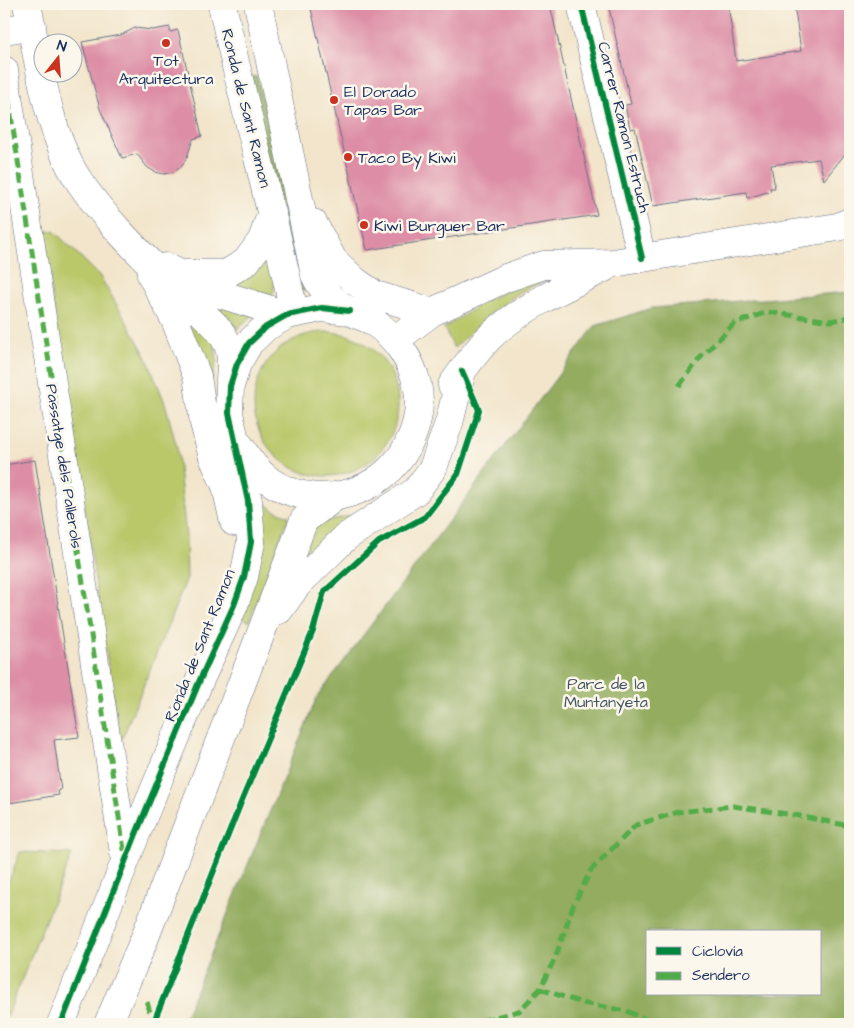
<svg xmlns="http://www.w3.org/2000/svg" width="854" height="1028" font-family="'Architects Daughter',sans-serif">
<style>
.green{fill:#bac86a;stroke:#6a7c64}
.forest{fill:#93ac5e;stroke:#576e5e;fill-rule:evenodd}
.building{fill:#dd8ea6}
.lines{fill:none;stroke-linecap:round;stroke-linejoin:round}
.street-casing{stroke:#666f84;stroke-width:29}
.street{stroke:#fff;stroke-width:28}
.quiet{stroke:#52ab49;stroke-width:5;stroke-dasharray:10 5;stroke-linecap:butt}
.cycleway-casing{stroke:#fbf7ec;stroke-width:9}
.cycleway{stroke:#00873e;stroke-width:6}
.poi-dot{fill:#c8321e;stroke:#fbf7ec;stroke-width:2}
.labels{text-anchor:middle;stroke-width:5;stroke-linejoin:round;paint-order:stroke}
.poi-label{font-size:16px;fill:#1b2f5e;stroke:#fbf7ec;text-anchor:start}
.street-label{font-size:16px;fill:#1b2f5e;stroke:#fbf7ec}
.park-label{font-size:16px;fill:#435561;stroke:#fbf7ec}
</style>
<rect width="100%" height="100%" fill="#fbf7ec"/>
<filter id="ink" filterUnits="userSpaceOnUse"><feTurbulence type="fractalNoise" baseFrequency=".02" numOctaves="2"/><feDisplacementMap in="SourceGraphic" scale="10" xChannelSelector="R" yChannelSelector="G"/><feConvolveMatrix kernelMatrix="1 2 1 2 8 2 1 2 1" color-interpolation-filters="sRGB"/></filter>
<filter id="wash" filterUnits="userSpaceOnUse"><feTurbulence type="fractalNoise" baseFrequency=".0096" numOctaves="4" result="noise"/><feDisplacementMap in="SourceGraphic" scale="20" xChannelSelector="R" yChannelSelector="G"/><feGaussianBlur stdDeviation="1.12" result="paint"/><feColorMatrix in="noise" values="0 0 0 0 0 0 0 0 0 0 0 0 0 0 0 0 0 1.4 0 .05"/><feComposite in="paint" operator="in"/></filter>
<g filter="url(#wash)">
<rect width="100%" height="100%" fill="#f2e5cb"/>
<path class="green" d="M42,231h12l45,44 24,40 23,41 19,47 12,45 9,89 1,41 -67,166z
M269,245l6,36 -2,13h-17l-28,-8z
M549,279l-29,13 -31,23 -35,33 -10,-20 43,-28 31,-15z
M194,295l61,18 -18,16z
M178,308l37,33 2,19 -9,32z
M254 404a72 72 0 1 1 144 0a72 72 0 1 1-144 0Z
M263,501l11,9 15,6 -40,106 -9,-6 22,-66z
M367,512l-63,49 -4,-19 21,-20z
M20,852l52,2 -68,170v-130z"/>
<path class="forest" d="M257,76l51,214 -10,2 -51,-214z
M850,292v732h-668l135,-327 278,-371 57,-18zM648,932h172v62h-172z"/>
<g id="blocks">
<path class="building" d="M310,4h240l47,211 -230,35z
M608,4h120l8,57 65,-10 -7,-47h56v144l-26,32 -5,-21 -48,6 4,23h-5l1,3 -24,7 -1,-6 -93,14 -18,-78 -5,1 -5,-24 6,-1z
M170,27v5l8,-2 24,106 -9,3 -6,18 -5,9 -8,6 -10,2 -9,-2 -8,-5 -10,-13 -15,4 -22,-49 -18,-67 39,-7 14,-7 17,2z
M35,460l44,277 -25,3 7,50h-3l1,5 -50,8 -1,-5h-4v-333z"/>
</g>
</g>
<g filter="url(#ink)">
<use href="#blocks" fill-opacity="0" stroke="#666f84" stroke-width="1"/>
<g class="lines">
<defs>
<path id="street" d="M27,4c11,54 21,131 52,177 29,43 68,79 104,115 15,15 35,27 44,47 6,10 4,25 3,37
M222,4c22,103 50,205 72,308
M581,4l61,254
M4,30l28,-4
M4,70l121,789
M313,223l20,37 22,21 20,14 57,17
M166,267l57,28 64,20
M186,274h40l20,-12 16,-22 10,-28
M151,275l24,45 22,56 7,47 9,34 13,29 8,36
M395,340l37,-28 74,-34 38,-13 70,-2 28,-5 196,-31 12,-5
M452,385c12,-17 26,-37 41,-51 32,-29 75,-48 113,-67
M240,446c9,15 20,30 36,39 46,26 106,8 131,-38 10,-19 15,-42 10,-63 -6,-24 -21,-47 -42,-61 -7,-5 -16,-7 -24,-11 -17,-9 -28,-20 -36,-37l-57,-271
M279,610l18,-25 49,-48 70,-46 17,-23 16,-45 13,-52
M61,1024l75,-190 63,-152 35,-77 10,-28 7,-35 -3,-41 -19,-88 1,-27 7,-22 12,-21 17,-16 21,-12 35,-7 28,3
M108,1024l36,-84 160,-420 31,-23"/>
</defs>
<use href="#street" class="street-casing"/>
<use href="#street" class="street"/>
<path class="quiet" d="M4,70l121,786
M679,386l22,-29 34,-34 33,-11 63,9 19,-4
M540,989l42,14 45,8 29,13
M147,1002l6,21
M468,1024l51,-13 21,-22 16,-33 17,-50 18,-36 45,-45 42,-13 55,-6 61,9 56,11"/>
<defs>
<path id="cycleway" d="M581,4l61,254
M61,1024l75,-190 63,-152 35,-77 10,-28 7,-35 -3,-41 -19,-88 1,-27 7,-22 12,-21 17,-16 21,-12 35,-7 28,3
M153,1024l89,-224 71,-169 11,-39 55,-50 46,-25 33,-43 21,-64 -17,-39"/>
</defs>
<use href="#cycleway" class="cycleway-casing"/>
<use href="#cycleway" class="cycleway"/>
</g>
</g>
<g class="poi-dot">
<circle cx="166" cy="43" r="5"/>
<circle cx="334" cy="100" r="5"/>
<circle cx="348" cy="157" r="5"/>
<circle cx="364" cy="225" r="5"/>
</g>
<g class="labels">
<g class="poi-label">
<text x="166" y="66" text-anchor="middle">Tot<tspan x="166" dy="18">Arquitectura</tspan></text>
<text x="344" y="97">El Dorado<tspan x="344" dy="18">Tapas Bar</tspan></text>
<text x="358" y="163">Taco By Kiwi</text>
<text x="374" y="231">Kiwi Burguer Bar</text>
</g>
<g class="street-label">
<text transform="translate(247 108) rotate(76)" y="6">Ronda de Sant Ramon</text>
<text transform="translate(625 127) rotate(76)" y="6">Carrer Ramon Estruch</text>
<text transform="translate(65 466) rotate(81)" y="6">Passatge dels Pallerols</text>
<text transform="translate(199 645) rotate(-68)" y="6">Ronda de Sant Ramon</text>
</g>
<g class="park-label">
<text x="606" y="689">Parc de la<tspan x="606" dy="18">Muntanyeta</tspan></text>
</g>
</g>
<rect width="854" height="1028" fill="none" stroke="#fbf7ec" stroke-width="20"/>
<rect x="646" y="930" width="175" height="65" fill="#fbf7ec" stroke="#a1a7b3"/>
<rect x="656" y="947" width="25" height="8" fill="#00873e" stroke="#a1a7b3"/>
<text x="692" y="956" font-size="15" fill="#1b2f5e">Ciclovía</text>
<rect x="656" y="972" width="25" height="8" fill="#52ab49" stroke="#a1a7b3"/>
<text x="692" y="980" font-size="15" fill="#1b2f5e">Sendero</text>
<g transform="translate(58 58) rotate(17)"><circle r="24" fill="#fbf7ec" stroke="#a1a7b3"/>
<path d="M0-4L9 19L0 12L-9 19Z" fill="#c8321e"/>
<text y="-8" font-size="14" font-weight="bold" text-anchor="middle" fill="#1b2f5e">N</text>
</g>
</svg>
